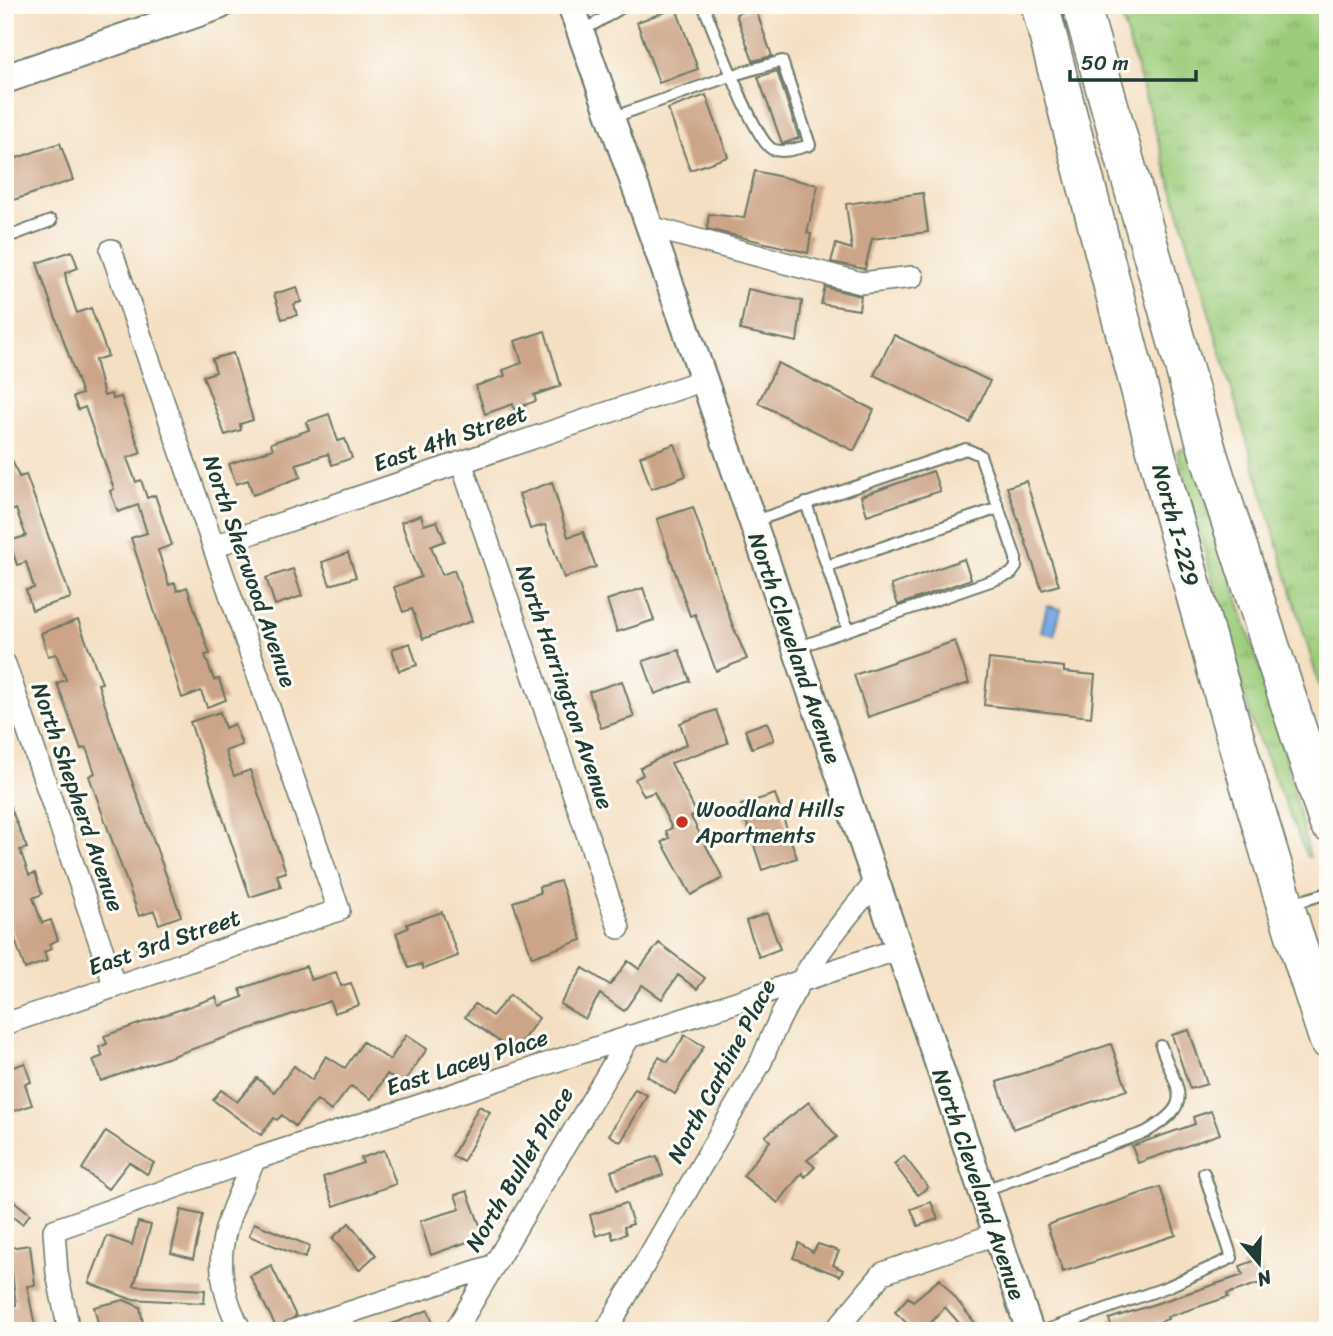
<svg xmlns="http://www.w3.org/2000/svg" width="1333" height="1336" font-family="Sriracha,sans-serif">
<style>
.grass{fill:url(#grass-tufts);stroke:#5e8457;stroke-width:2}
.water{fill:#7aa9e4;stroke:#4c738c;stroke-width:2}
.building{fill:#cca487}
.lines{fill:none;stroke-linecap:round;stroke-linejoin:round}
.service-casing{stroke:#6a7666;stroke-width:14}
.minor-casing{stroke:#6a7666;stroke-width:24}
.tertiary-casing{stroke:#6a7666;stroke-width:30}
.secondary-casing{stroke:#6a7666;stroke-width:32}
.motorway-casing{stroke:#6a7666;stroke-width:40}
.service{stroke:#fff;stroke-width:10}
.minor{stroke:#fff;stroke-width:21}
.tertiary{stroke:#fff;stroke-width:26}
.secondary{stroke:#fff;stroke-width:28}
.motorway{stroke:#fff;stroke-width:37}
.poi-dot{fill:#c8321e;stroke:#fdfcf7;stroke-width:2.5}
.labels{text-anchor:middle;stroke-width:6;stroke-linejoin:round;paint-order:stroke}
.street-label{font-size:23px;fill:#1f3d34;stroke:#fdfcf7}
.poi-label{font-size:23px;fill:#1f3d34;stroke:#fdfcf7;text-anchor:start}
</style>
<defs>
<pattern id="grass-tufts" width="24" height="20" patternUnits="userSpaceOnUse" patternTransform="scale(1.75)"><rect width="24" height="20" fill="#9ccc7a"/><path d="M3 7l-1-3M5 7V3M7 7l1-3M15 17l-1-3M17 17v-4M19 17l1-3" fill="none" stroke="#7fa765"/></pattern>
</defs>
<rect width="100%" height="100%" fill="#fdfcf7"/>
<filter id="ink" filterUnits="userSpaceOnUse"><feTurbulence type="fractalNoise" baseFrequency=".0143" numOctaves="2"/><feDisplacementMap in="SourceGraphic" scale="14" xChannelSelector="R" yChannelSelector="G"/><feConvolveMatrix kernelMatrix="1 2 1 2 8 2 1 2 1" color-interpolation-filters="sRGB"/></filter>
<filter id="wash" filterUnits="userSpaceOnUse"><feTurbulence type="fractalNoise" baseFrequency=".00686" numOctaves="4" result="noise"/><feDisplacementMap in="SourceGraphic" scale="28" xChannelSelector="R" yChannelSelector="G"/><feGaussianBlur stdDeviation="1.57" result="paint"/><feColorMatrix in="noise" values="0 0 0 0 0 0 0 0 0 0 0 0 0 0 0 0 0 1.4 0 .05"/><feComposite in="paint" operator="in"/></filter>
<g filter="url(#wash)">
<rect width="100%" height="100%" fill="#f4dfc3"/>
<path class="grass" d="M1118,5h210v710z
M1189,447l84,263 37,147h-3l-54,-131 -76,-275z"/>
<path class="water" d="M1047,606l14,3 -7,26 -13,-3z"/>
<g id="blocks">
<path class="building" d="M755,7l17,49 -19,5 -17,-47z
M676,8l22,61 -39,14 -22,-61z
M777,71l22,67 -14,5h-3l-24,-66z
M706,95l22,62 -38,13 -22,-61z
M60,143l13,37 -68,23v-41z
M755,171l63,14 -11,48 4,1 -3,19 -101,-24 2,-15 35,4z
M923,193l5,39 -56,7 -7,30 -34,-7 5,-18 16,5 -6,-45z
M72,251l6,17 -13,5 2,11 10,29 14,-5 17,48 -13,4 9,36 7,-2 2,5 8,-2 20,56 -14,5 9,24 5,-2 6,18 8,-3 17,50 -14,5 11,35 6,-2 2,8 10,-4 23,67 -5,1 9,25 5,-1 7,21 -19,7 -6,-16 -19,7 -51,-160 16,-5 -9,-28 -20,7 -8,-21 4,-2 -29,-82 -7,3 -5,-13 9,-3 -45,-131z
M297,287l4,15 -7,2 3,11 -15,4 -8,-25z
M825,287l36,9 -2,14 -38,-6z
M748,289l54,12 -5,41 -57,-12z
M545,331l16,55 -27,9 2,6 -22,8 -1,-5 -28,10 -9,-28 29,-10 -2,-6 19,-7 -7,-22z
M894,335l96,46 -20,42 -96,-48z
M233,353l20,67 -13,4 1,6 -16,5 -22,-59 13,-4 -4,-13z
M778,363l96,47 -20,41 -96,-48z
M329,414l9,27 7,-2 7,19 -20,7 -4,-11 -32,10 5,13 -48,18 -5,-15 -12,4 -7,-20 44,-15 -2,-6 38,-13 -3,-8z
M5,443l14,34 7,-2 45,123 -39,12 -6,-20 8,-2 -8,-26 -9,3 -8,-24 17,-5 -10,-27 -11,5z
M675,444l11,32 -35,13 -11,-33z
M933,471l7,20 -73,24 -6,-19z
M1026,481l33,104 -17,5 -35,-103z
M552,482l16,55 15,-5 13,35 -32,11 -19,-53 -15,4 -11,-35z
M693,507l39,117 15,35 -31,12 -21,-57 -5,2 -33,-97z
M421,515l3,10 13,-4 8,20 -14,5 11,29 12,-5 18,51 -49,18 -11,-30 -9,3 -9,-25 27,-10 -20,-55z
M348,553l8,24 -26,8 -8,-23z
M964,559l7,20 -73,26 -7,-20z
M293,569l9,27 -27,9 -9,-27z
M643,588l11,32 -37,12 -10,-32z
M78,620l24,63 -4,1 16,48 67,184 -22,8 -5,-13 -15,5 -50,-140 6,-3 -9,-25 -5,1 -24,-66 9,-3 -10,-26 -8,2 -7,-23z
M955,641l14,42 -101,34 -14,-42z
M410,643l7,22 -18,6 -7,-22z
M679,650l11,31 -35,13 -12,-33z
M989,659l75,8v5l31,3 -4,42 -107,-12z
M622,681l12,36 -33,11 -12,-36z
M716,710l12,33 -57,20 26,51 -6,3 32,61 -32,17 -29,-53 7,-4 -3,-7 6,-3 -18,-36 -10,4 -9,-17 8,-4 -3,-7 47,-24 -7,-21z
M220,712l5,16 9,-4 8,21 -17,6 9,25 16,-6 36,102 -9,3 4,12 -31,10 -60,-175z
M767,722l7,18 -22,8 -7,-18z
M5,794l22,54 -7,2 9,25 6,-2 7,21 -9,4 9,25 9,-3 7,20 -9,4 2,5 -7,3 3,9 -22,8 -20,-59z
M775,794l22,64 -35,12 -21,-65z
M560,881l22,59 -50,17 -19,-55 27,-9 -1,-6z
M442,912l16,44 -35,13 -2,-5 -12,4 -13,-35 12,-5 -1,-4z
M767,913l13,36 -21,8 -13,-36z
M659,943l46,35 -8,11 -19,-14 -16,24 -20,-14 -18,26 -24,-17 -15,25 -25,-15 23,-36 27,17 18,-24 11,8z
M306,966l5,14 25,-8 5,14 10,-3 8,22 -25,8 -4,-12 -229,80 -8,-21 10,-4 -4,-9 8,-3 -3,-8 112,-39 3,9 24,-9 -3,-8z
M510,995l29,23 -25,34 -49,-35 10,-13 17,12z
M1189,1030l18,54 -17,5 -18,-54z
M406,1035l21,14 -25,36 -15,-11 -16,25 -20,-13 -20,25 -14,-11 -22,26 -13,-11 -5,5 -3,-2 -13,17 -48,-35 8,-10 16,12 20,-24 17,14 20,-26 18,14 14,-24 19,12 18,-26 27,18z
M685,1035l19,11 -29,48 -28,-18 12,-19 9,5z
M1111,1044l16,46 -114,39 -16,-47z
M25,1063l6,19 -6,2 7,21 -27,9v-44z
M635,1089l12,6 -26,47 -12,-7z
M809,1102l28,35 -30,23 8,7 -10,10 -3,-4 -24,30 -35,-27 27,-35 -5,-5z
M479,1106l11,6 -27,50 -11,-6z
M1211,1111l9,23 -82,29 -6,-17 63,-22 -2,-7z
M106,1131l48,32 -7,11 -18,-12 -21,27 -26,-20z
M384,1150l12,34 -62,22 -11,-29 40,-14 -2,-5z
M657,1156l6,19 -46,15 -6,-19z
M904,1156l24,31 -10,8 -24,-31z
M1160,1187l16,48 -113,37 -16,-47z
M467,1191l17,45 -53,19 -11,-34 40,-12 -5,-14z
M5,1194l25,20 -8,10 -17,-13z
M931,1202l7,17 -20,7 -7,-17z
M626,1203l7,21 -9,3 2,7 -13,5 -2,-8 -15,5 -6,-21z
M181,1210l22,5 -10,44 -22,-6z
M138,1222l13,3 -17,61 71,4 -1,13 -74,-4 -41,-16 18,-47 25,9z
M254,1223l56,23 -5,12 -56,-22z
M349,1223l27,32 -17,15 -27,-32z
M799,1243l14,9 5,-8 21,7 -6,14 10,5 -3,6 -47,-18z
M30,1245l5,40 -8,1 9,45h-24l-5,-24 9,-2 -7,-57z
M1259,1259l7,22 -39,13 1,3 -61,20 1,2 -35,12h-20l-4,-12 134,-44 -3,-9z
M271,1265l25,51 -19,13 -27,-53z
M940,1279l35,44 -9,8 -21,-24 -21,24h-9l-20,-19 13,-15 5,4z
M124,1300l16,7 3,16 -43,8 -6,-24z
M428,1310l8,21h-60v-1z"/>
</g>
</g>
<g filter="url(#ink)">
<use href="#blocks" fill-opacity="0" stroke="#6a7666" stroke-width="2"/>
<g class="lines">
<defs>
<path id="service" d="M581,32l45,-27
M611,118l122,-43 49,-14 28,84c-12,3 -27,9 -38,4 -18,-9 -58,-119 -69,-144
M5,238l46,-17
M806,503l42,127
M752,522l214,-73 14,6 36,103v9l-5,7 -215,74
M827,566l172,-58
M1291,904l37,-11
M982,1191l164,-59c50,-30 32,-38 15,-86
M1044,1331l123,-44 65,-29 -28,-85"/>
<path id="minor" d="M650,227l211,56 52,-6
M461,462l158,466
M214,546l490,-166
M5,664l110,323
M5,1024l334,-114 -228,-660
M69,1331l-12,-58 -3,-43 201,-71 644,-210
M241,1331c-36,-70 -17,-106 14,-172
M292,1331l200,-65
M455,1331l175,-295
M606,1331l155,-269c28,-73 64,-121 115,-180
M835,1331l48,-58 113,-39"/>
<path id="tertiary" d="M571,5l133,375 326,951"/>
<path id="secondary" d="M5,79l214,-74"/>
<path id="motorway" d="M1040,5c89,347 177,695 288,1035
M1081,5l128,451 119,367"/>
</defs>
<use href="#service" class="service-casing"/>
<use href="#minor" class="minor-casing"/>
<use href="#tertiary" class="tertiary-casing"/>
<use href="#secondary" class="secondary-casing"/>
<use href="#motorway" class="motorway-casing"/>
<use href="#service" class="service"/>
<use href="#minor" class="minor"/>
<use href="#tertiary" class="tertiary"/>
<use href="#secondary" class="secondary"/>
<use href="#motorway" class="motorway"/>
</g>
</g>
<circle class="poi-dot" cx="682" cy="822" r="7"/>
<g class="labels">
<g class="street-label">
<text transform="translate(450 438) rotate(-19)" y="8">East 4th Street</text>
<text transform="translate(1176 525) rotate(75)" y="8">North I-229</text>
<text transform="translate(250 571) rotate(71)" y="8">North Sherwood Avenue</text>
<text transform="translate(795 648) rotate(71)" y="8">North Cleveland Avenue</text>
<text transform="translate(565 687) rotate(71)" y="8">North Harrington Avenue</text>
<text transform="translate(78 797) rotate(71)" y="8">North Shepherd Avenue</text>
<text transform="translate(164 942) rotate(-19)" y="8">East 3rd Street</text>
<text transform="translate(467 1062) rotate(-18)" y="8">East Lacey Place</text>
<text transform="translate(721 1071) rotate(-62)" y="8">North Carbine Place</text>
<text transform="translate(519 1169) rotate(-59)" y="8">North Bullet Place</text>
<text transform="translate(979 1184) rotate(71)" y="8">North Cleveland Avenue</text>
</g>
<g class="poi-label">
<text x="696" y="817">Woodland Hills<tspan x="696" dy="26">Apartments</tspan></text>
</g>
</g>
<rect width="1333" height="1336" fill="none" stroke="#fdfcf7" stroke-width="28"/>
<g transform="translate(1259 1263) rotate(161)" stroke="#fdfcf7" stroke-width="5" paint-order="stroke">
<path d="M0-5L12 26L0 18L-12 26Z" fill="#1f3d34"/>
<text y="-10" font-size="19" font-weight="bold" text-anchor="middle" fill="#1f3d34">N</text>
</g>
<path d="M1070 70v10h126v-10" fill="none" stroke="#1f3d34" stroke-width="3.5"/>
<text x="1081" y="70" font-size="21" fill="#1f3d34" stroke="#fdfcf7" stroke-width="5" paint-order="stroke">50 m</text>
</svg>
